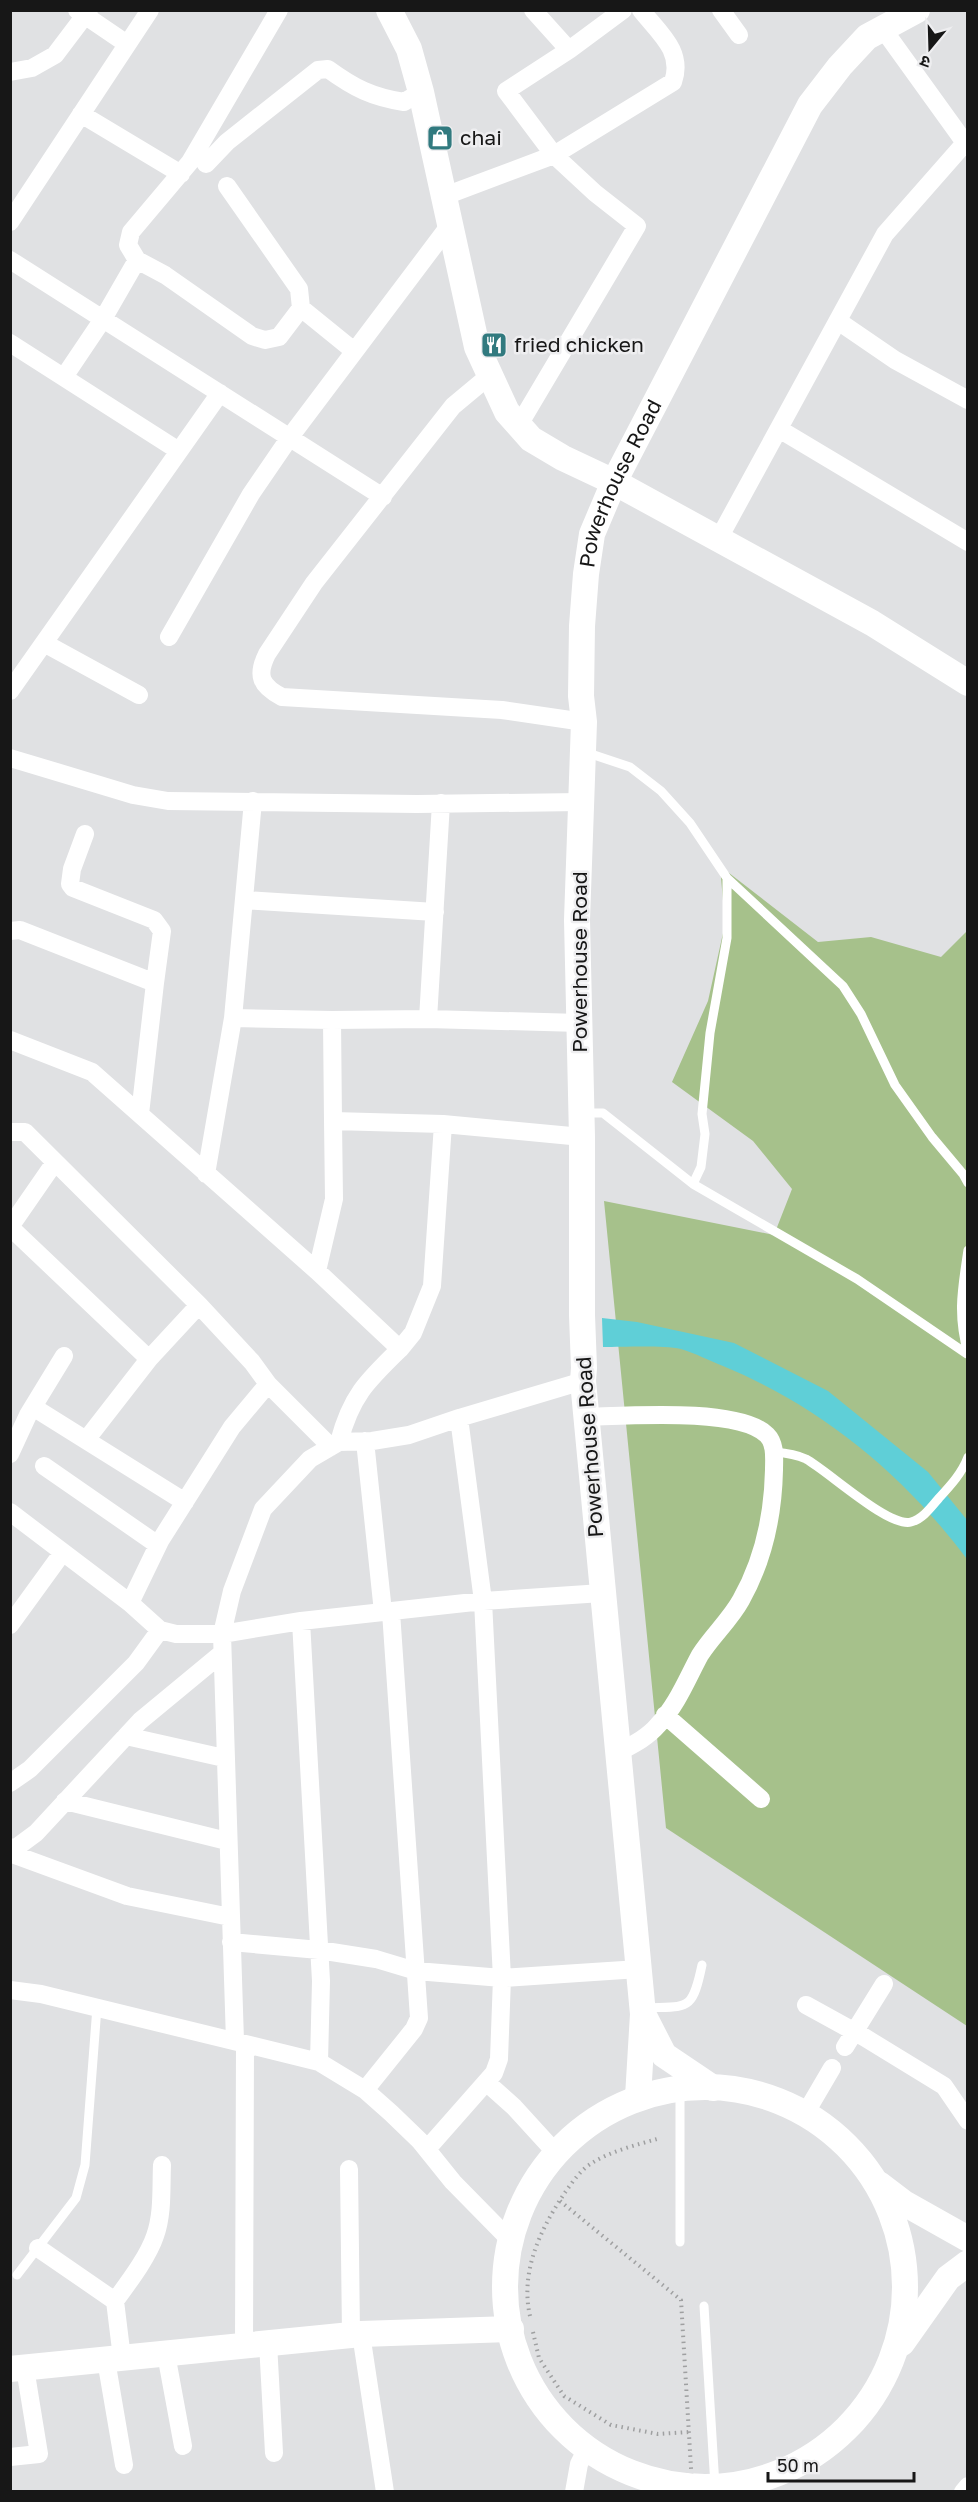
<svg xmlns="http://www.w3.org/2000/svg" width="978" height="2502" font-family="'Golos Text','Noto Sans Devanagari',sans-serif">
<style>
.green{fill:#a6c18b}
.water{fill:#5fcfd7}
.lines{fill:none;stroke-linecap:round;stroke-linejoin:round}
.path{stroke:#9fa0a1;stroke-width:4;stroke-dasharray:1.5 4.5;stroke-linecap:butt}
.lane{stroke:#fff;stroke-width:9}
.street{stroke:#fff;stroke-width:18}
.secondary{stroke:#fff;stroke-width:26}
.labels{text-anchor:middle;stroke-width:5;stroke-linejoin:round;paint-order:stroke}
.poi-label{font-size:21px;fill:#171717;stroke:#eeeef0;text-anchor:start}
.street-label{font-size:21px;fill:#171717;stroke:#eeeef0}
</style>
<rect width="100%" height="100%" fill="#e0e1e3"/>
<path class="green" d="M720,866l98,76 53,-5 70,20 26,-26v1095l-301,-198 -62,-627 170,34 18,-46 -39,-48 -81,-59 36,-81 17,-77z"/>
<path class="water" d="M602,1318l35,4 97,21 94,48 100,81 39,48v39c-64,-85 -145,-152 -244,-193 -13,-5 -28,-13 -42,-17 -18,-4 -57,-2 -78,-2z"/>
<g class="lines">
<path class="path" d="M560,2201l121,99 11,185
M530,2316c-10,-44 10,-86 34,-122 7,-10 17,-25 28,-31 19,-12 44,-18 65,-24
M533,2332l6,26 25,38 47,29 47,9 31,-2"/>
<path class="lane" d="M727,878l116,108 18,28 34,71 37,52 31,37 5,9
M583,1113h20l90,71 8,-17 4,-33 -3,-20 8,-81 17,-95v-60l-37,-55 -29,-32 -31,-24 -45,-15
M693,1184l164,95 110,75
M968,1250c-6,40 -11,64 0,104
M775,1452c11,1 20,2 31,7 22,12 83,69 105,63 12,-3 21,-16 28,-24 12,-13 23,-25 29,-41
M644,2008c44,-2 48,5 58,-43
M680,2089v153
M17,2275l59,-77 9,-33 12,-158
M704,2306l11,180"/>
<path class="street" d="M77,10l50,34
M721,10l18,25
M883,29l85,118
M569,50l54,-40
M10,72l22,-4 23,-13 34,-45
M81,114l100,60
M206,164l21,-22 91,-72 10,-1c26,19 44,28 76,33l17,-10
M227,186l72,103 2,19 -22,29 -14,3 -13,-4 -87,-61 -28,-15 -9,-15 3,-13 59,-70 89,-152
M442,197l112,-42 119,-73c11,-31 -15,-50 -32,-72
M10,222l140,-212
M10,260l373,237
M301,308l53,43
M838,321l57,39 73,40
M10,343l169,108
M489,376l-36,30 -139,177 -47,71c-11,22 -6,32 15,43l220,13 82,12
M64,377l39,-58 34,-59
M519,425l118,-199 -42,-33 -41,-38 -48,-64 63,-41 -36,-40
M779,429l189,113
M718,540l167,-306 80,-91
M169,637l82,-143 39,-57 159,-211
M44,643l95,52
M10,691l210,-298
M10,758l123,37 35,6 249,3 164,-2
M85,834l-13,35 -2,15 3,4 81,32 8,11 -7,52
M244,900l191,12
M10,931l10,-1 135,53 -15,131
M233,1018l20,-217
M428,1019l152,4
M10,1040l82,32 225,199 17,-72 -1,-78 110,3 139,13
M333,1121l-1,-101 96,-1 13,-216
M10,1132h15l174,173 53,57 16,22 -36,43 -72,114 -30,62
M206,1174l27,-156 99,2
M10,1227l139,132
M10,1227l45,-65
M317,1271l83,78 13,-16 19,-47 11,-162
M400,1349c-33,32 -49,47 -61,93l33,-1 37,-6 50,-17 124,-37
M268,1384l63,63
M33,1407l152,95
M585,1417c40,-1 154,-10 182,18 9,9 7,24 7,35 -1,45 -11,91 -33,130 -11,20 -29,36 -41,55 -13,24 -23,50 -42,70 -11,13 -26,20 -41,28
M86,1440l63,-81 50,-54
M365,1441l18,171
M10,1454l18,-39 36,-59
M44,1466l114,79
M10,1512l120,91 30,27 16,4h46l79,-13 182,-20 119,-8
M301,1621l20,360 -2,81
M10,1625l53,-73
M665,1715l96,84
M126,1736l98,22
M10,1783l20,-14 106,-106 24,-33
M65,1801l162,40
M10,1848l7,-1 19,-14 104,-112 81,-67
M15,1855l112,41 103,21
M231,1942l88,8 57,9 40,12 86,7 137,-9
M10,1990l31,4 278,68 46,28 26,23 29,28 33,41 57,58
M806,2005l58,32 80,49 24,35
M235,2041l-13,-407 10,-43 31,-82 47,-50 29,-17
M845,2047l39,-63
M486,2082l28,25 42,46
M365,2090l49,-61 5,-11 -28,-406
M805,2114l27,-46
M427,2149l67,-76 5,-14 3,-81 -19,-377 -24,-183
M349,2169l2,166
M38,2248l77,53
M361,2334l24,158
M268,2343l6,110
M244,2346l1,-302
M166,2354l17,92
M122,2358l-7,-57c13,-18 33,-44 40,-65 8,-22 6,-48 7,-71
M106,2360l18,105
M10,2457l29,-3 -14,-86
M574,2492l5,-28 8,-16
M963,2492l5,-6"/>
<g class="secondary">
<path d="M389,10l20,39 12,43 56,255 30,65 24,27 32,19 51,24 258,141 96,60"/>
<path d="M643,2014l21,41 49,33"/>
<circle cx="705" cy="2287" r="200"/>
<path id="s1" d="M638,2097l5,-83 -60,-633 1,-13 -2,-53v-178l-5,-217 7,-198 -3,-26 1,-70 4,-52 6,-40 22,-52 196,-377 30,-39 27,-29 50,-27"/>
<path d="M879,2184l25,19 64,36"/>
<path d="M902,2343l46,-65 20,-15"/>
<path d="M10,2369l351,-35 150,-5"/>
</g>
</g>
<defs>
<symbol id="shop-square" viewBox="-11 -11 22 22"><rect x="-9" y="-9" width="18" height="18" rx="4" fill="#317a7f" stroke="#eeeef0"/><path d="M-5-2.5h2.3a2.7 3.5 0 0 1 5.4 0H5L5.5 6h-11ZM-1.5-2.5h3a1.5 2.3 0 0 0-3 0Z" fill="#fff"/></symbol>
<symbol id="restaurant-square" viewBox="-11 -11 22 22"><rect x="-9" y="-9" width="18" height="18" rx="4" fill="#317a7f" stroke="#eeeef0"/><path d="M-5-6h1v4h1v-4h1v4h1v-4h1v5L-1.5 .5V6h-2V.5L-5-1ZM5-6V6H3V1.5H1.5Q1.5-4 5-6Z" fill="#fff"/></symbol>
</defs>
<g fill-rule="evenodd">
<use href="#shop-square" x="425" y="123" width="30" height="30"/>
<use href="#restaurant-square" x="479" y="330" width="30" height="30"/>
</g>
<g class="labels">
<g class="poi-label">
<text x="460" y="145">chai</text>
<text x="514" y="352">fried chicken</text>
</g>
<g class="street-label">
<text dy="7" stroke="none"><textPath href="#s1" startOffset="1624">Powerhouse Road</textPath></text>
<text transform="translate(580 962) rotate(-90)" y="7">Powerhouse Road</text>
<text transform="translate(590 1447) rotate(-94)" y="7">Powerhouse Road</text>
</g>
</g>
<rect width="978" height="2502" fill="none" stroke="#171717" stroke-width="24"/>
<g transform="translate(930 48) rotate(199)" stroke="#eeeef0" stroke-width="4.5" paint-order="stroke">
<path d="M0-4.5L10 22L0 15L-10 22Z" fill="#171717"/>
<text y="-9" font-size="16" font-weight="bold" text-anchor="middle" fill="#171717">उ</text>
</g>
<path d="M768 2472v9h146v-9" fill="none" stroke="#171717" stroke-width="3"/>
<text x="777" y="2472" font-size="18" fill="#171717" stroke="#eeeef0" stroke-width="4.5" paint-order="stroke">50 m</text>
</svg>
